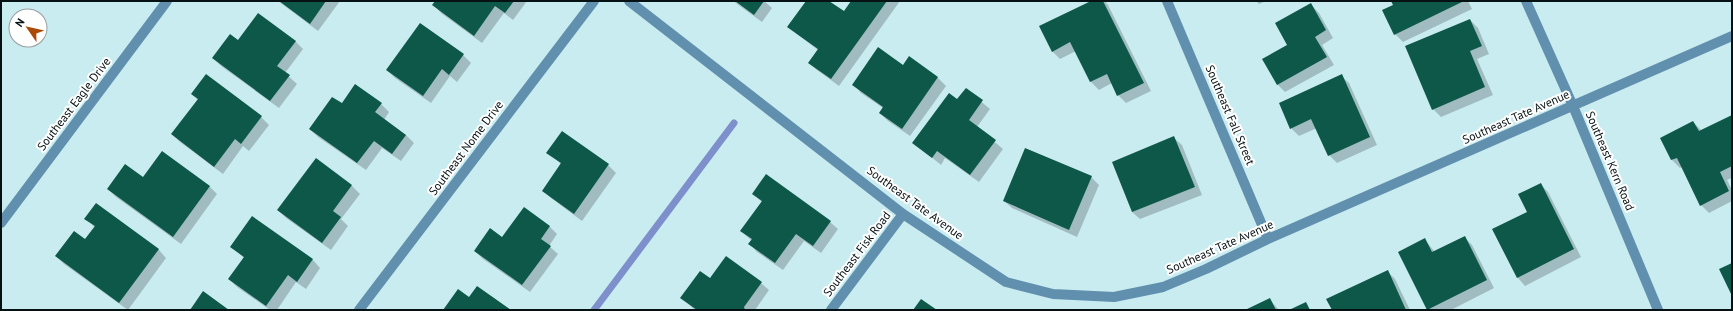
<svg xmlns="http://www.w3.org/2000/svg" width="1733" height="311" font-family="'PT Sans',sans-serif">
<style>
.shadow{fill:#0003}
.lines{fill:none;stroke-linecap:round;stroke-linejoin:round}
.stream{stroke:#7d90cc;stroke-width:7}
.building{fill:#0e5849}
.street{stroke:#6190ae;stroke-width:10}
.labels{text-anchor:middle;stroke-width:4;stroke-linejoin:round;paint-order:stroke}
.street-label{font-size:12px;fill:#051113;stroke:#fff}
</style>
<rect width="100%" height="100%" fill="#c9ecf0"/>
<path class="shadow" d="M278,1h62l-22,30z
M437,1h90l-14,19 -9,-7 -22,30 -41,-30 -7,-8z
M733,1h31l8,7 -10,14z
M807,1h20l17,12 8,-12h48l-61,85 -22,-16 -8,-7 9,-13 -21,-16 -8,-8z
M1093,1h12l3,4 43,86 -25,12 -8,-8 -6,-12 -13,7 -8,-8 -15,-31 -16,8 -8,-8z
M1256,1h10l-7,3z
M1392,1h76l4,8 -69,33 -8,-8 -1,-29z
M1311,5l8,8 14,25 -11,7 12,20 -49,27 -8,-8 11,-39z
M1470,20l8,8 11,26 -12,5 16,36 -52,22 -8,-8z
M239,41h56l8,8 -18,24 12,11 -18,24 -58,-42 -8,-8z
M463,55l8,8 -14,19 -7,-6 -19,27 -36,-25 -8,-8z
M909,58l29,20 8,8 -36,50 -22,-15 -8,-8 3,-5 -22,-15 -7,-8 50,-19z
M1341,76l8,7 28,62 -40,18 -8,-8 -12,-27 -18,8 -8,-8z
M355,86l26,18 8,8 -5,8 22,15 8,8 -13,18 -19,-13 -16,22 -48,-33 -8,-8 32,-24z
M966,89l24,20 -13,18 26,22 -24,33 -34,-24 -4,7 -27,-22 44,-43z
M192,94l69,23 8,8 -20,26 -6,-5 -20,28 -43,-32 -8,-8 26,-34z
M1732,116v62l-5,2 5,10v11l-23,12 -8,-8 -19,-38 -2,1 -8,-8 -11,-21 32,-17 8,8z
M562,132l46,33 8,8 -34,48 -31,-23 -8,-8 18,-26 -13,-12z
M1174,138l8,7 20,50 -62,24 -8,-7z
M316,159l36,27 8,8 -19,25 7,7 -17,24 -45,-32 -8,-8z
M1091,177l8,8 -22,52 -65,-29 -8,-7z
M143,179l66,7 8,8 -36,50 -65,-47 -8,-8z
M1540,184l8,8 33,65 -56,29 -7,-8 -25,-48 35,-18z
M753,194l77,28 8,7 -17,24 -17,-12 -21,29 -26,-18 -7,-8 2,-3 -11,-10 21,-29z
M96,204l63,46 7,8 -38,52 -64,-46 -8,-8 30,-15 9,-13 -9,-10z
M252,217l61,43 7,8 -14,21 -10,-7 -19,28h-7l-33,-23 -8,-8 15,-21 -13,-12z
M549,226l8,8 -8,12 9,8 -28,38 -47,-33 -8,-8 28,-13z
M1464,237l8,8 22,43 -43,22h-23l-29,-57 26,-13 10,12z
M1387,271l8,8 15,31h-77z
M710,280l51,3 8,7 -14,20h-60l-13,-12z
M1270,300l9,10h-32z"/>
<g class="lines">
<path class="stream" d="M594,310l140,-187"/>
</g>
<path class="building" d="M279,1h47l-16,23z
M435,1h79l-9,12 -10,-7 -21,30 -42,-31z
M735,1h29l-10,14z
M806,1h23l15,10 7,-10h36l-56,78 -23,-16 10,-14 -31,-22z
M1091,1h12l41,82 -27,13 -10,-22 -17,8 -20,-40 -18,10 -13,-26z
M1391,1h73l-70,34 -12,-25 11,-5z
M1311,3l15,27 -11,7 12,20 -50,28 -15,-26 25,-14 -12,-22z
M258,13l38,28 -19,25 13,9 -20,26 -58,-43 18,-24 8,6z
M1470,19l12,27 -12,5 15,36 -53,23 -27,-64z
M420,23l44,31 -15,21 -7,-6 -19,27 -37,-26z
M878,47l25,18 6,-9 29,21 -36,52 -23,-16 4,-6 -31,-22z
M206,74l56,42 -21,28 -6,-5 -21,28 -43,-33 27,-35 -7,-5z
M1342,74l28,63 -42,19 -17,-37 -21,10 -11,-26z
M355,84l27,19 -7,9 31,23 -14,19 -18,-13 -17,22 -48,-34 23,-32 10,6z
M966,88l17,12 -14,20 27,20 -26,35 -33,-24 -5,7 -20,-15 37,-50 8,6z
M1732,115v51l-12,6 9,19 -29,15 -23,-48 -6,2 -11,-22 33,-17 6,10z
M562,131l47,33 -35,50 -32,-23 19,-28 -15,-10z
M1174,136l21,51 -63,25 -20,-50z
M1025,148l67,28 -23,54 -66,-29z
M162,151l48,35 -37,51 -66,-48 18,-25 18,13z
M316,158l36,27 -19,26 8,6 -19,26 -45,-33z
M766,174l65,47 -18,25 -17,-12 -21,29 -27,-19 4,-5 -12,-8 22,-30 -10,-7z
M1541,183l33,66 -57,29 -25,-49 35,-17 -9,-18z
M96,203l63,46 -40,54 -64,-47 19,-25 11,8 10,-13 -11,-7z
M524,207l26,19 -9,13 10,7 -29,39 -48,-34 16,-23 12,9z
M252,216l61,43 -16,23 -9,-7 -22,31 -38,-27 16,-22 -14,-10z
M1465,236l22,44 -60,30 -29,-58 27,-14 7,14z
M726,256l36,26 -18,25 1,3h-48l-17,-12 20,-27 10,7z
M1732,263v33l-13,-27z
M1388,270l18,40h-74l-6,-11z
M477,286l34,24h-68l15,-21 11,8z
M203,291l26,19h-39z
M1270,298l6,12h-31z
M921,299l16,11h-24z
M1306,302l4,8h-21z"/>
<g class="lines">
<path class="street" d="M629,1l274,213 103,68 47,12 61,3 49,-10 43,-18 62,-30 464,-203
M1167,1l101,238
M1526,1l47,105 85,204
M1,223l166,-222
M359,310l235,-309
M831,310l72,-96"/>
</g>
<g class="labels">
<g class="street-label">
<text transform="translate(74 104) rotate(-53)" y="4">Southeast Eagle Drive</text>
<text transform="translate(1230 115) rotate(67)" y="4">Southeast Fall Street</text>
<text transform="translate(1516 117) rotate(-24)" y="4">Southeast Tate Avenue</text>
<text transform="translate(466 148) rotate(-53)" y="4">Southeast Nome Drive</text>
<text transform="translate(1610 161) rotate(67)" y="4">Southeast Kern Road</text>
<text transform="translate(915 203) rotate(36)" y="4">Southeast Tate Avenue</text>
<text transform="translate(1220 247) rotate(-24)" y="4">Southeast Tate Avenue</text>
<text transform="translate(857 254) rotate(-53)" y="4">Southeast Fisk Road</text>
</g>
</g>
<rect width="1733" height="311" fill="none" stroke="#051113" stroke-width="4"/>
<g transform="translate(28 28) rotate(304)"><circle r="19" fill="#ffffff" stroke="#9ba0a1"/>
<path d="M0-3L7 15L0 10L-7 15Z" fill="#ab4a07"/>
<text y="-6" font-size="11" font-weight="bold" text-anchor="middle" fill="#051113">N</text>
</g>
</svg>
